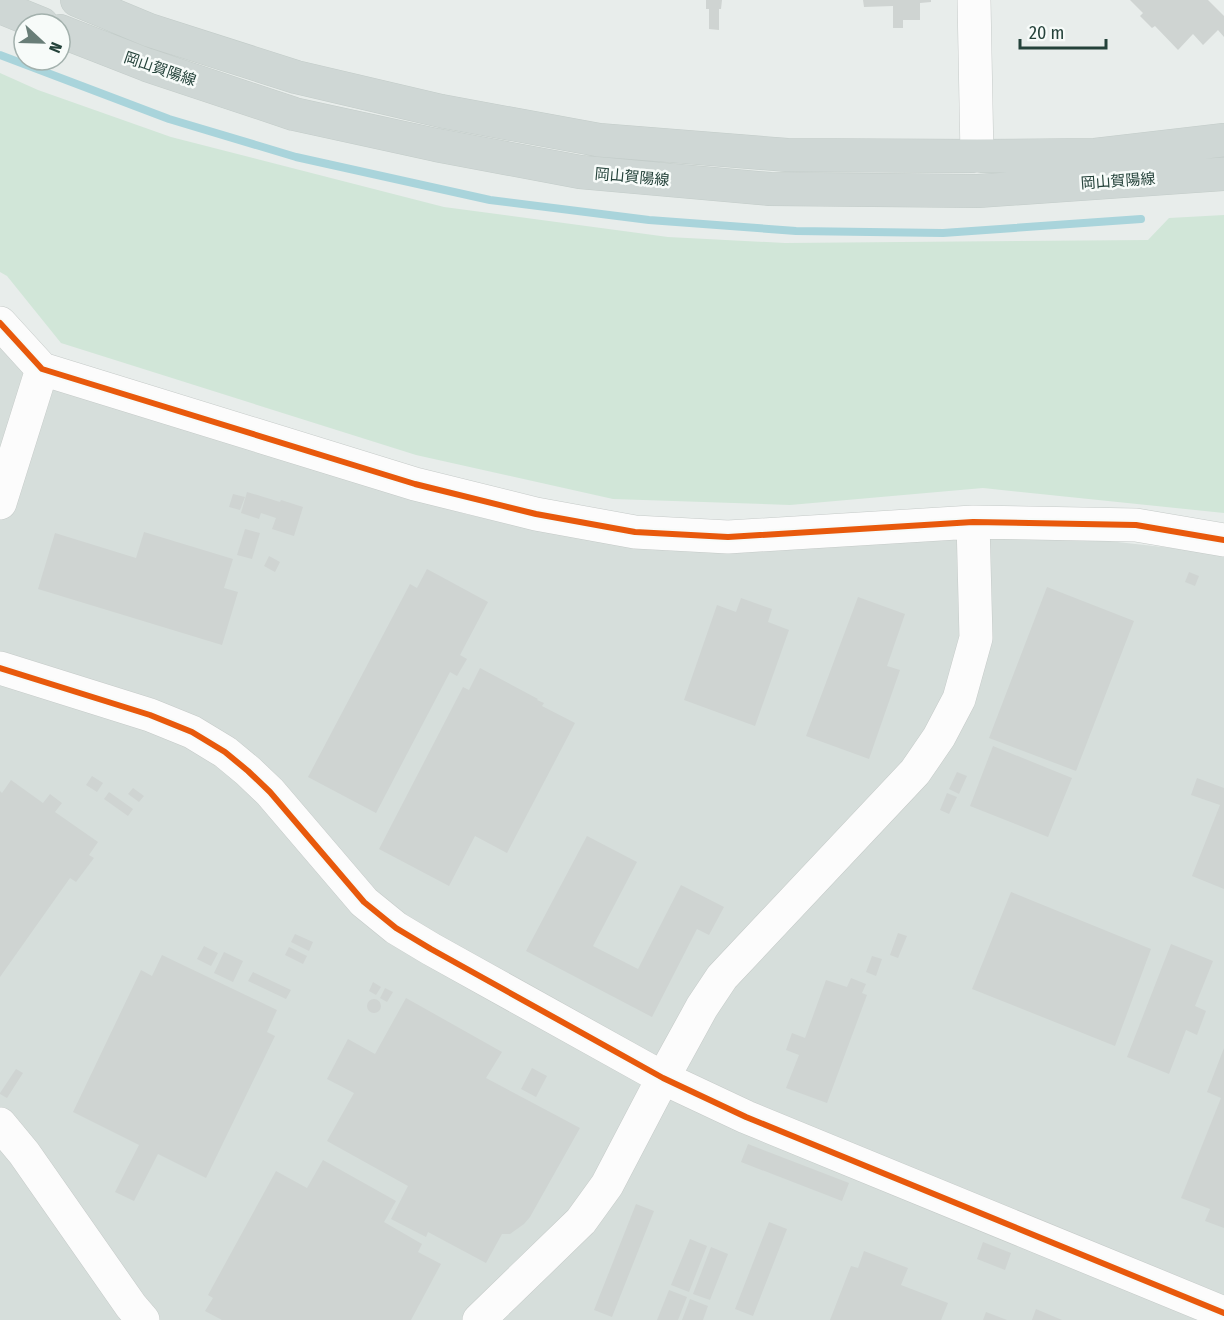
<svg xmlns="http://www.w3.org/2000/svg" width="1224" height="1320" font-family="'Fira Sans Condensed','Noto Sans JP',sans-serif">
<style>
.built{fill:#d6dedb}
.green{fill:#d1e6d8}
.lines{fill:none;stroke-linecap:round;stroke-linejoin:round}
.stream{stroke:#a9d4db;stroke-width:8}
.building{fill:#cfd4d2}
.street-casing{stroke:#c5cac8;stroke-width:34}
.primary-casing{stroke:#c3ccc9;stroke-width:34}
.street{stroke:#fcfcfc;stroke-width:33}
.primary{stroke:#cfd7d5;stroke-width:33}
.cycleway-casing{stroke:#f7fbf9;stroke-width:10}
.cycleway{stroke:#e8590c;stroke-width:6}
.labels{text-anchor:middle;stroke-width:5;stroke-linejoin:round;paint-order:stroke}
.street-label{font-size:15px;fill:#24423a;stroke:#f7fbf9}
</style>
<rect width="100%" height="100%" fill="#e8edeb"/>
<path class="built" d="M0,346l62,42 403,126 79,17 510,4 154,17 16,4v764h-1224z"/>
<path class="green" d="M0,73l38,17 133,47 273,70 224,30 117,6 363,-3 21,-22 55,-3v298l-241,-25 -193,17 -177,-6 -197,-44 -355,-112 -54,-67 -7,-4z"/>
<g class="lines">
<path class="stream" d="M0,55l169,64 127,38 194,43 159,20 147,11 147,2 198,-14"/>
</g>
<path class="building" d="M706,0h16l-1,9h-2v21l-10,-1v-20h-3z
M863,0h68v2l-11,1v17h-17v8h-10v-22l-29,1z
M1130,0h78l16,16v21l-6,-7 -15,15 -10,-11 -15,16 -23,-24 -3,2 -12,-12 3,-3z
M247,492l33,10 1,-2 22,7 -9,29 -22,-7 4,-11 -15,-5 -2,6 -18,-6z
M233,494l12,3 -5,13 -11,-3z
M245,529l15,4 -8,26 -15,-4z
M144,532l89,27 -9,29 14,4 -16,53 -184,-56 17,-56 81,25z
M269,556l11,6 -5,10 -11,-6z
M427,569l61,33 -28,53 7,4 -10,17 -7,-4 -74,141 -68,-36 102,-193 7,4z
M1189,572l10,4 -4,10 -10,-4z
M1047,587l87,34 -58,150 -87,-33z
M858,597l47,17 -18,52 13,4 -31,89 -63,-23z
M741,598l31,11 -4,13 21,8 -34,96 -71,-26 33,-95 19,7z
M480,668l58,31 -1,1 7,3 -2,3 33,17 -68,130 -32,-17 -26,50 -70,-37 84,-162 6,3z
M993,746l79,32 -24,59 -78,-31z
M957,772l10,4 -8,18 -10,-5z
M92,776l11,7 -6,9 -11,-7z
M1197,778l27,10v101l-32,-13 28,-71 -29,-10z
M11,780l32,23 7,-9 12,9 -7,9 43,30 -9,13 5,3 -18,24 -6,-4 -70,99v-186l2,2z
M133,788l11,8 -5,6 -11,-8z
M109,792l24,17 -5,7 -24,-17z
M947,793l10,4 -8,17 -9,-4z
M587,836l50,26 -44,84 45,23 43,-84 43,22 -15,28 -12,-6 -45,88 -126,-66z
M1011,892l140,57 -36,97 -143,-57z
M898,933l9,3 -9,22 -8,-3z
M295,934l18,8 -4,9 -18,-9z
M1171,944l42,17 -18,45 11,5 -9,24 -11,-5 -17,44 -42,-17z
M204,946l14,7 -7,13 -14,-7z
M289,947l18,9 -4,8 -18,-9z
M224,952l19,9 -10,21 -19,-9z
M162,955l115,55 -10,22 8,4 -69,142 -48,-24 -24,47 -19,-9 24,-47 -66,-33 68,-142 11,6z
M872,956l10,3 -6,17 -10,-4z
M253,972l38,18 -5,9 -38,-18z
M851,978l15,6 -4,9 5,2 -40,108 -41,-15 13,-33 -13,-5 6,-17 13,5 21,-58 21,7z
M373,982l8,5 -5,8 -7,-4z
M385,988l8,4 -6,10 -7,-4z
M406,998l96,54 -16,26 94,50 -50,89 -6,7 -14,10h-8l-16,29 -58,-31 -2,5 -35,-18 17,-33 -81,-45 27,-48 -27,-14 21,-40 27,15z
M367 1006a7 7 0 1 1 14 0a7 7 0 1 1-14 0Z
M1224,1048v180l-19,-7 5,-12 -29,-11 40,-100 -14,-6z
M532,1068l15,8 -11,21 -15,-8z
M16,1069l7,4 -16,25 -7,-4v-1z
M748,1144l101,39 -7,18 -101,-39z
M323,1160l73,41 -12,21 38,22 -4,8 23,12 -30,56h-189l-17,-9 8,-13 -5,-3 68,-124 31,17z
M636,1204l18,7 -42,106 -18,-7z
M769,1222l18,7 -34,87 -18,-7z
M690,1239l17,7 -18,46 -18,-7z
M983,1242l28,11 -6,17 -28,-11z
M711,1247l17,7 -18,46 -17,-6z
M864,1251l44,17 -7,17 47,18 -7,17h-111l21,-54 7,2z
M669,1290l18,7 -9,23h-21z
M690,1299l18,7 -5,14h-21z
M1036,1309l26,11h-30z
M986,1312l21,8h-24z"/>
<g class="lines">
<defs>
<path id="street" d="M974,0l3,156
M0,323l42,46 373,115 121,30 99,18 93,5 245,-15 163,3 88,15
M0,503l42,-134
M0,668l150,47 42,17 33,20 23,19 22,21 94,110 32,26 35,21 232,129 83,39 478,196
M0,1124l24,29 107,153 12,14
M479,1320l102,-99 26,-36 56,-107 39,-71 20,-30 193,-205 24,-35 20,-38 17,-61 -3,-116"/>
<path id="primary" d="M77,0l72,30 147,47 145,34 158,29 188,15 190,1 118,-1 129,-15
M0,7l42,17
M60,31l87,34 147,49 142,31 144,27 190,17 208,2 246,-17"/>
</defs>
<use href="#street" class="street-casing"/>
<use href="#primary" class="primary-casing"/>
<use href="#street" class="street"/>
<use href="#primary" class="primary"/>
<defs>
<path id="cycleway" d="M0,323l42,46 373,115 121,30 99,18 93,5 245,-15 163,3 88,15
M0,668l150,47 42,17 33,20 23,19 22,21 94,110 32,26 35,21 232,129 83,39 478,196"/>
</defs>
<use href="#cycleway" class="cycleway-casing"/>
<use href="#cycleway" class="cycleway"/>
</g>
<g class="labels">
<g class="street-label">
<text transform="translate(160 69) rotate(19)" y="5">岡山賀陽線</text>
<text transform="translate(632 177) rotate(5)" y="5">岡山賀陽線</text>
<text transform="translate(1118 181) rotate(-4)" y="5">岡山賀陽線</text>
</g>
</g>
<g transform="translate(42 42) rotate(112)"><circle r="28" fill="#f7fbf9" stroke="#a3b1ad" stroke-width="1.5"/>
<path d="M0-4.5L10 22L0 15L-10 22Z" fill="#697e78"/>
<text y="-9" font-size="16" font-weight="bold" text-anchor="middle" fill="#24423a">N</text>
</g>
<path d="M1020 39v9h86v-9" fill="none" stroke="#24423a" stroke-width="3"/>
<text x="1029" y="39" font-size="18" fill="#24423a" stroke="#f7fbf9" stroke-width="4.5" paint-order="stroke">20 m</text>
</svg>
